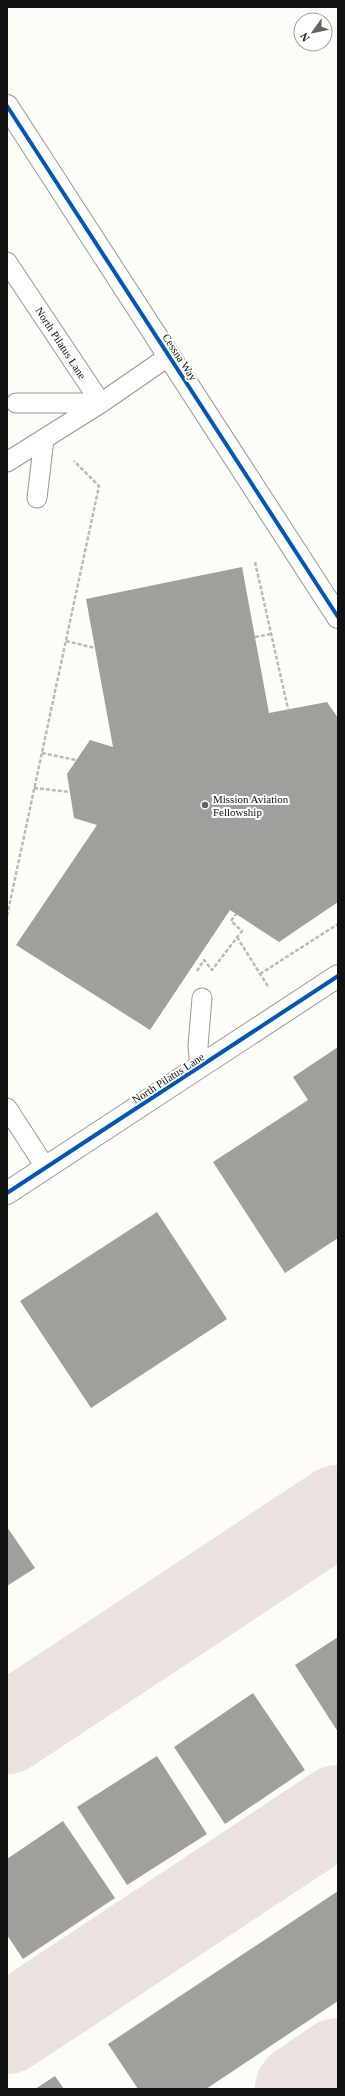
<svg xmlns="http://www.w3.org/2000/svg" width="345" height="2096" font-family="Georgia,serif">
<style>
.lines{fill:none;stroke-linecap:round;stroke-linejoin:round}
.taxiway{stroke:#ebe1df;stroke-width:90}
.building{fill:#a19f9c}
.service-casing{stroke:#979795;stroke-width:21}
.minor-casing{stroke:#979795;stroke-width:24}
.path{stroke:#b9b9b8;stroke-width:2.5;stroke-dasharray:4 2;stroke-linecap:butt}
.service{stroke:#fffffe;stroke-width:19}
.minor{stroke:#fffffe;stroke-width:22}
.cycleway-casing{stroke:#fff;stroke-width:6}
.cycleway{stroke:#0057b8;stroke-width:4}
.poi-dot{fill:#646362;stroke:#fff;stroke-width:1.5}
.labels{text-anchor:middle;stroke-width:4;stroke-linejoin:round;paint-order:stroke}
.street-label{font-size:11px;fill:#111;stroke:#fff}
.poi-label{font-size:11px;fill:#111;stroke:#fff;text-anchor:start}
</style>
<rect width="100%" height="100%" fill="#fdfcf7"/>
<g class="lines">
<path class="taxiway" d="M7,1729l331,-219
M7,2029l331,-219
M300,2089l38,-26"/>
</g>
<path class="building" d="M242,567l27,146 58,-11 11,16v184l-59,40 -49,-32 -80,120 -134,-85 81,-120 -23,-7 -7,-44 23,-34 23,7 -27,-148z
M338,1047v191l-53,35 -72,-111 95,-62 -15,-23z
M157,1212l70,107 -136,89 -71,-107z
M7,1527l28,41 -28,18z
M338,1637v95l-43,-67z
M253,1693l52,77 -80,54 -51,-77z
M157,1756l50,78 -80,51 -50,-78z
M63,1821l52,77 -92,61 -16,-24v-76z
M338,1891v110l-132,88h-68l-30,-45z
M55,2076l9,13h-29z"/>
<g class="lines">
<defs>
<path id="service" d="M7,262l94,141
M16,403h85
M7,462l94,-59 68,-47
M37,498l7,-59
M200,1068l-2,-22 4,-48
M7,1108l39,60"/>
<path id="minor" d="M7,106l331,511
M7,1193l331,-217"/>
</defs>
<use href="#service" class="service-casing"/>
<use href="#minor" class="minor-casing"/>
<path class="path" d="M255,562l33,147
M255,637l16,-3
M66,641l29,7
M42,753l34,7
M34,788l36,4
M7,916l92,-430 -25,-25
M237,937l32,51
M197,971l7,-11 8,10 30,-39 -11,-10 5,-7
M260,974l78,-50"/>
<use href="#service" class="service"/>
<use href="#minor" class="minor"/>
<defs>
<path id="cycleway" d="M7,106l331,511
M7,1193l331,-217"/>
</defs>
<use href="#cycleway" class="cycleway-casing"/>
<use href="#cycleway" class="cycleway"/>
</g>
<circle class="poi-dot" cx="205" cy="805" r="4"/>
<g class="labels">
<g class="street-label">
<text transform="translate(61 343) rotate(57)" y="4">North Pilatus Lane</text>
<text transform="translate(180 357) rotate(57)" y="4">Cessna Way</text>
<text transform="translate(168 1078) rotate(-33)" y="4">North Pilatus Lane</text>
</g>
<g class="poi-label">
<text x="213" y="803">Mission Aviation<tspan x="213" dy="13">Fellowship</tspan></text>
</g>
</g>
<rect width="345" height="2096" fill="none" stroke="#111111" stroke-width="16"/>
<g transform="translate(313 32) rotate(237)"><circle r="19" fill="#ffffff" stroke="#a0a0a0"/>
<path d="M0-3L7 15L0 10L-7 15Z" fill="#646362"/>
<text y="-6" font-size="11" font-weight="bold" text-anchor="middle" fill="#111111">N</text>
</g>
</svg>
